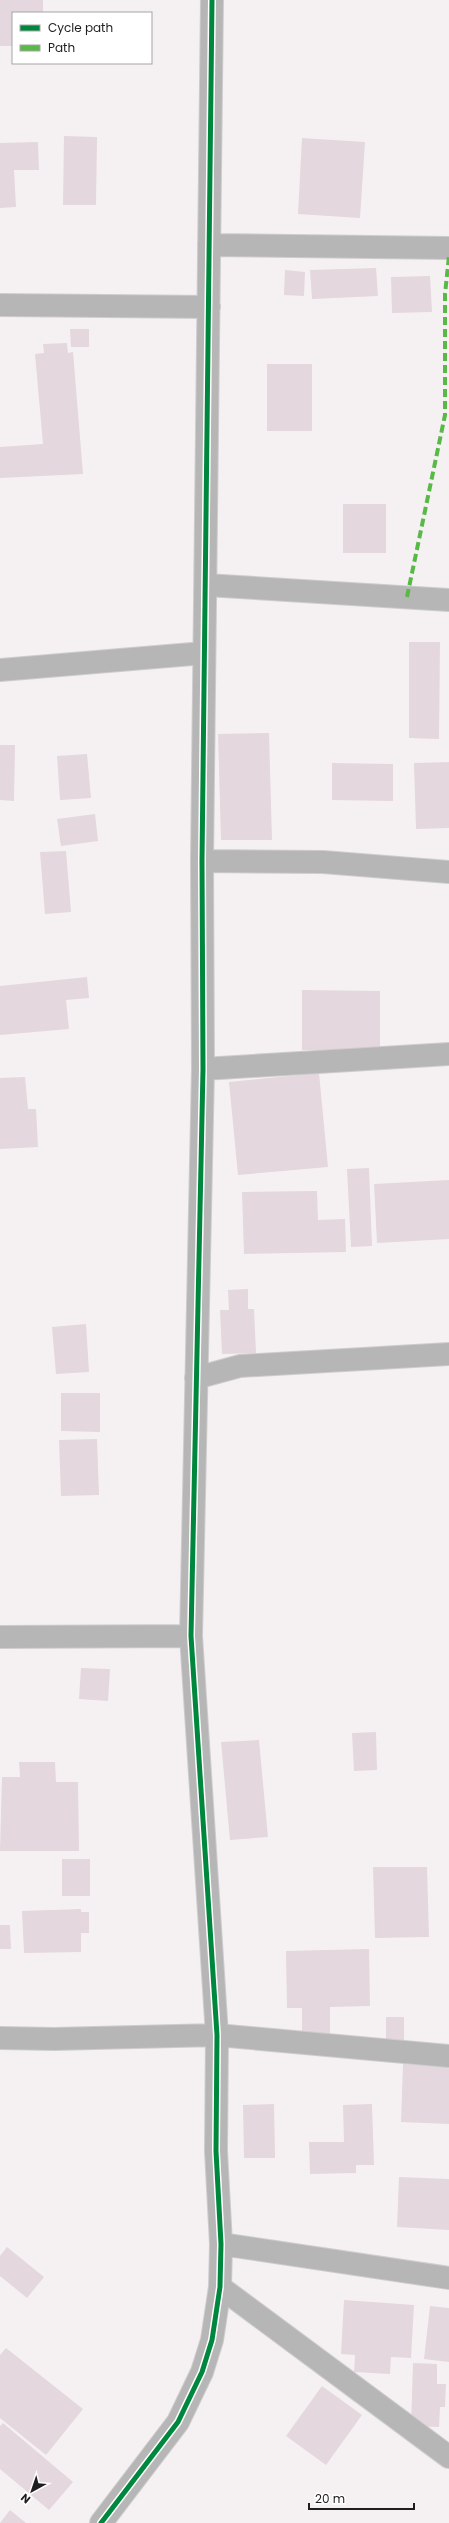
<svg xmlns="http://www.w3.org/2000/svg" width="449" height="2523" font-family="Poppins,sans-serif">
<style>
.building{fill:#e4d7dd}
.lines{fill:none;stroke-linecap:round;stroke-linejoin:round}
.street-casing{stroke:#cecccd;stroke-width:24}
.street{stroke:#b7b6b6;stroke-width:22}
.quiet{stroke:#58b947;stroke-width:4;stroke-dasharray:8 4;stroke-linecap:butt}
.cycleway-casing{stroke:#fff;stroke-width:8}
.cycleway{stroke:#00873e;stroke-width:5}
</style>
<rect width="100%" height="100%" fill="#f5f1f3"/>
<path class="building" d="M0,0h43v13h-30v33h-13z
M64,136l33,1 -1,68h-33z
M302,138l63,4 -5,76 -62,-4z
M38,142l1,28h-25l2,37 -16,1v-65z
M376,268l2,28 -66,3 -2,-29z
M285,270l20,2 -1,24 -20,-1z
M430,276l2,36 -40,1 -1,-36z
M70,329h19v18h-18z
M67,343l1,10 5,-1 10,122 -83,4v-31l43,-3 -8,-90 9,-1 -1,-9z
M267,364h45v67h-45z
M343,504h43v49h-43z
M409,642h31l-1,97 -30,-1z
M269,733l3,107h-51l-3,-106z
M0,745h15l-1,56 -14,-1z
M87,754l4,44 -31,2 -3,-44z
M449,762v66l-33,1 -2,-66z
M332,763l61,1v37l-61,-1z
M95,814l3,27 -37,5 -4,-27z
M66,851l5,61 -26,2 -5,-62z
M87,977l2,21 -23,2 3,29 -69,6v-49z
M302,990l78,1v59h-78z
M319,1073l9,94 -90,8 -9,-93z
M25,1077l3,32h8l2,38 -38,2v-71z
M369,1168l3,78 -21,1 -4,-78z
M449,1180v59l-72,4 -3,-59z
M317,1191l1,29 27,-1 1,33 -102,2 -2,-62z
M248,1289v20h6l2,44 -34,1 -2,-44h9l-1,-20z
M86,1324l3,48 -33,2 -4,-47z
M61,1393h39v39l-39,-1z
M97,1439l2,56 -38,1 -2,-56z
M81,1668l29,1 -2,32 -29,-2z
M376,1732l1,38 -23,1 -2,-38z
M259,1740l9,97 -38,3 -9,-98z
M19,1762h36l1,20h22l1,69h-79l2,-74h18z
M62,1859h28v37h-28z
M373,1867h54l2,70 -54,1z
M81,1909v3h8v21h-8v19l-57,1 -2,-42z
M0,1925h10l1,24h-11z
M369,1949l1,57 -40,1v28h-28v-27h-15l-1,-57z
M386,2017h18v23h-18z
M403,2064l46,1v59l-48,-2z
M274,2104l1,54h-31l-1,-53z
M372,2104l2,61h-18v8l-46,1 -1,-32h35l-1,-37z
M399,2177l50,2v51l-52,-3z
M7,2247l37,30 -17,21 -27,-22v-20z
M344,2300l70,5 -3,53 -20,-1 -1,17 -36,-2 1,-17 -14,-1z
M430,2306l19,2v54l-25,-3z
M6,2348l77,61 -37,46 -46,-37v-63z
M413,2363l24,1v20h9l-1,23h-5l-1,20 -28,-1z
M322,2386l40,29 -36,50 -40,-29z
M3,2423l70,59 -24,28 -49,-41v-43z
M10,2510l16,13h-26z"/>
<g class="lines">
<defs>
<path id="street" d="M209,245l240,3
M0,305l209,2
M206,585l243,15
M0,670l204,-17
M202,861l121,1 126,10
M203,1069l246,-15
M196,1378l44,-12 209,-12
M0,1637l191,-1
M0,2038l54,1 163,-4 232,21
M221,2244l228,34
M220,2287l229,170
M101,2523l77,-101 24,-50 10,-32 8,-53 1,-43 -5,-93 1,-116 -26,-399 12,-567 -1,-208 10,-861"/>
</defs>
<use href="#street" class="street-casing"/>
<use href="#street" class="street"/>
<path class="quiet" d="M407,597l38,-182v-121l4,-38"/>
<defs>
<path id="cycleway" d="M101,2523l77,-101 24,-50 10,-32 8,-53 1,-43 -5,-93 1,-116 -26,-399 12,-567 -1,-208 10,-861"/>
</defs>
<use href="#cycleway" class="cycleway-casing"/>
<use href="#cycleway" class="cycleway"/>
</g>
<rect x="12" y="12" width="140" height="52" fill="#ffffff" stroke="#a6a5a5"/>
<rect x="20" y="25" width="20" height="6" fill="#00873e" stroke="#a6a5a5"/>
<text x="48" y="32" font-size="12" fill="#201d1e">Cycle path</text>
<rect x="20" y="45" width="20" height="6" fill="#58b947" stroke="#a6a5a5"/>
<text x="48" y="52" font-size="12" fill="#201d1e">Path</text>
<g transform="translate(32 2491) rotate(220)" stroke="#ffffff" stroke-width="3" paint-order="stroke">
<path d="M0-3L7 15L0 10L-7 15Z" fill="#201d1e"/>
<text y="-6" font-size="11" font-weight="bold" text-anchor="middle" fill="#201d1e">N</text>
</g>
<path d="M309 2503v6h105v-6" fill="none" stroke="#201d1e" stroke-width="2"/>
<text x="315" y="2503" font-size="12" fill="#201d1e" stroke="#ffffff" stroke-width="3" paint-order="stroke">20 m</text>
</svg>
